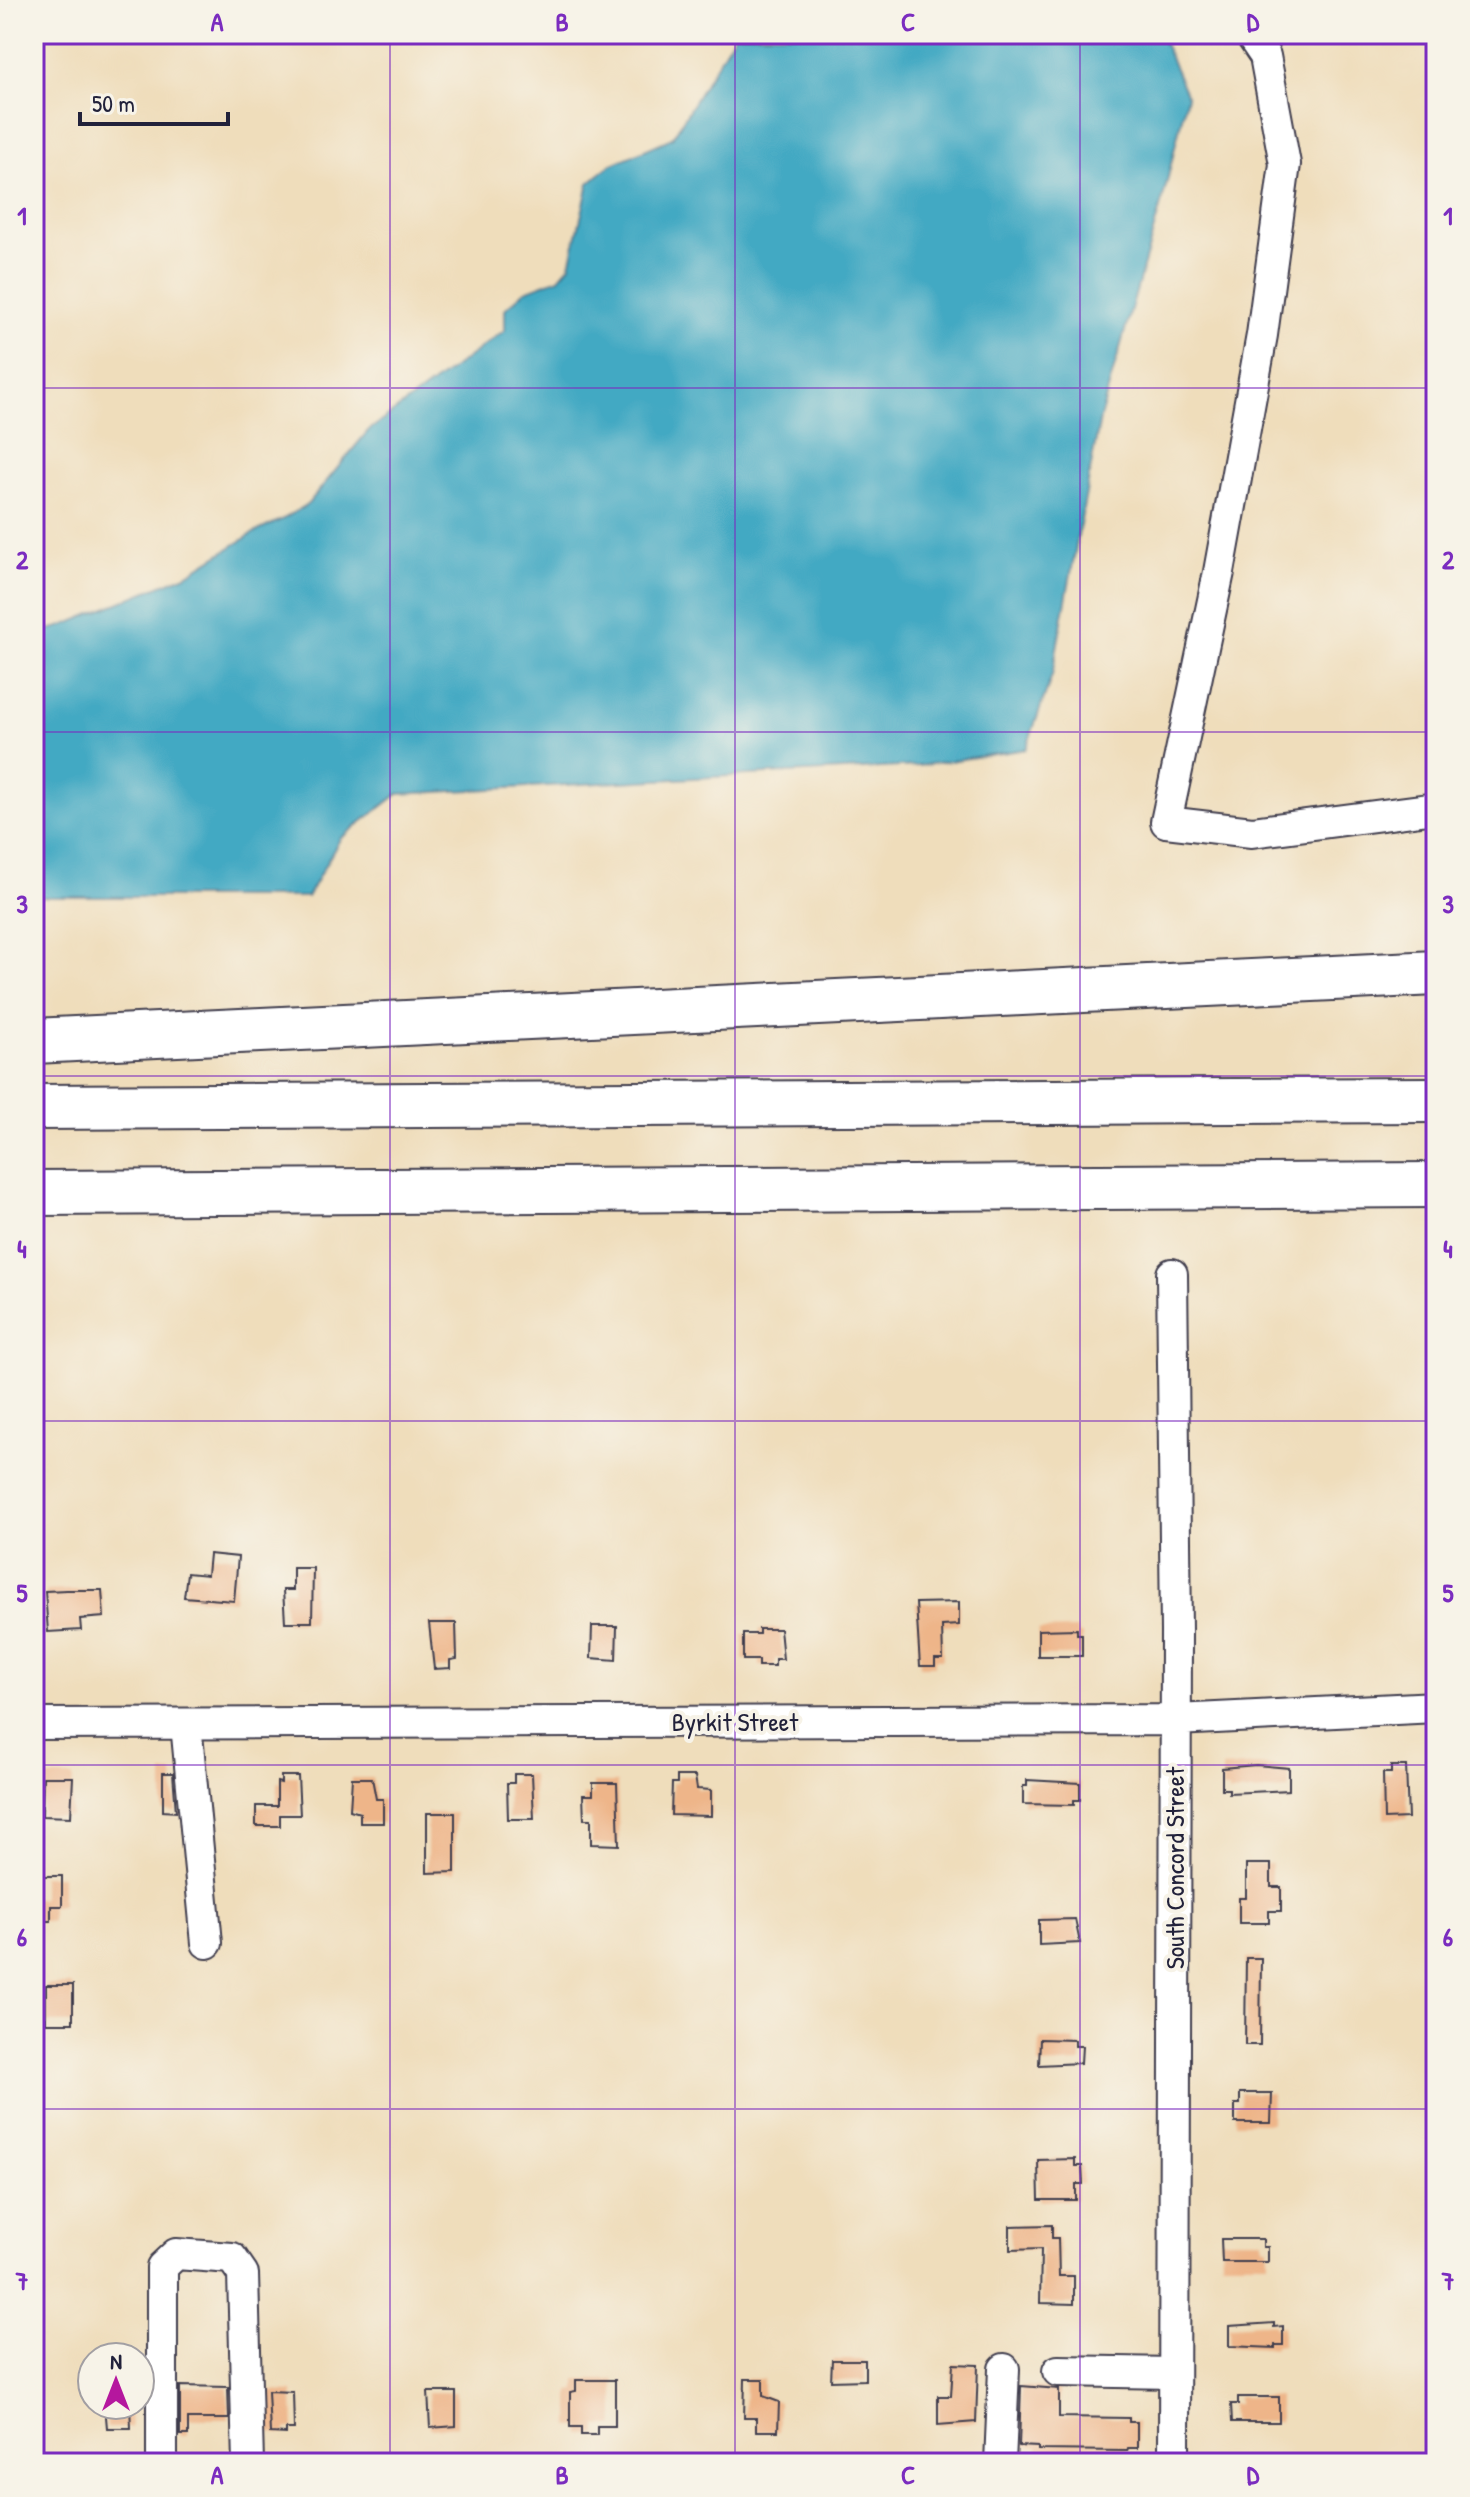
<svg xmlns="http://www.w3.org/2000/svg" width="1470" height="2497" font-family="'Patrick Hand',sans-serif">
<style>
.water{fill:#43a9c3;stroke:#32667f;stroke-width:2}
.building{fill:#eeb589}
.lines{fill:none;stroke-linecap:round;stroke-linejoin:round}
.minor-casing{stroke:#413e4e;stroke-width:34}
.highway-casing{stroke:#413e4e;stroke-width:48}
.minor{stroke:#fff;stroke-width:30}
.highway{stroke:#fff;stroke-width:44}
.grid{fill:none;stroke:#7b2cbf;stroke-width:2;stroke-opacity:0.55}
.labels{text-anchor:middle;stroke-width:8;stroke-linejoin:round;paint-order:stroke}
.street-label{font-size:26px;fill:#22223b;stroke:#f7f3e8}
.neatline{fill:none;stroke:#7b2cbf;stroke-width:3}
.grid-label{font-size:26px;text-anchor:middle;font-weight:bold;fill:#7b2cbf}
</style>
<rect width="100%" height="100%" fill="#f7f3e8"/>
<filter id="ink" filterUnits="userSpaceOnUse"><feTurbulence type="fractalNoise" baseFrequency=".0125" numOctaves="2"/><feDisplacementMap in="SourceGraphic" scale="16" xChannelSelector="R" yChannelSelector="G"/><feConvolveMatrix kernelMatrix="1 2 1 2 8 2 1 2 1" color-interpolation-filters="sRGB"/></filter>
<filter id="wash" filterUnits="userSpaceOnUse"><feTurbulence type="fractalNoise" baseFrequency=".006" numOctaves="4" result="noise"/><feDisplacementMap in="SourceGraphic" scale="32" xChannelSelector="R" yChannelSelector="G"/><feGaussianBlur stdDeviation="1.8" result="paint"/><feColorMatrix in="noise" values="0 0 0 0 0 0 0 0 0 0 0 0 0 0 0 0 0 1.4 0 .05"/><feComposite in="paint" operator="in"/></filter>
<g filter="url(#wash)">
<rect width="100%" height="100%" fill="#efddbb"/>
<path class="water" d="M735,34h425l27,62 -23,98 -64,224 -48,257 -26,74 -108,17 -520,28 -58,45 -33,58h-273v-264l26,-6 126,-52 68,-42 31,-15 23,-14 60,-73 137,-101v-21l20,-18 34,-13 11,-13 19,-82 21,-18 62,-27z"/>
<g id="blocks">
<path class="building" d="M209,1554l29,3 -4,44 -50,-4 3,-24 20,2z
M293,1568h20l-1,54h-27l-2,-32h10z
M67,1590h35l2,27 -24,2 1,11 -33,2 -3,-41z
M959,1602v23l-17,1 1,33h-8v7h-15l-4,-63z
M429,1623h27l1,36 -7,1v8l-16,1z
M592,1626h25l-1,34 -25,-2z
M759,1629h21l3,30h-8v7h-16v-6h-16v-26h16z
M1077,1629v5h5v22h-44v-26z
M1256,1765l33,3v22l-60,3v-4h-7v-21z
M1391,1766h15l2,52 -24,1 -1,-46h8z
M163,1773h10l3,39 -13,-1z
M514,1774h18l2,45h-26l-1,-36h7z
M281,1776h17l2,39h-20v11h-24v-20h21v-24l4,1z
M677,1776h18l2,13 14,1v26l-40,-1 1,-32h5z
M43,1777h30l-2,40 -29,-1z
M352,1778h20l4,21h7v24h-23v-10l-10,-3z
M1027,1780l53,3v17h-6v5l-51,-1v-18h4z
M593,1783h24l2,62 -28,-1v-25h-7l-1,-24h10z
M427,1813h28v59l-28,1z
M1246,1864h25v23h10v24h-12v12h-30v-25h7z
M42,1876h20v30h-11v15h-17v-23l8,1z
M1075,1919l5,24 -41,2v-25z
M1246,1958h15l-1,87h-15z
M46,1985h27v38h-27z
M1040,2039l35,1v6h7l-1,17 -42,2z
M1240,2093h32l-1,30h-36v-19h5z
M1075,2159v7h7l1,18h-7v16h-37l-1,-40z
M1052,2225v13h6l1,38h15v28l-34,-1 1,-54 -31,1v-24z
M1221,2239h42v8h5v15h-46z
M1274,2323v4l9,-1v19h-8v3l-46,-2v-20z
M832,2360h33v20l-34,1z
M953,2364l25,1 -2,57 -38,3v-29h13z
M745,2379h18v17l16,6 -1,29h-22v-13h-12z
M576,2380h39v46h-18v9h-16v-8h-11v-35l6,-1z
M180,2386l48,1 1,32h-41v16h-8z
M1021,2386l38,3v28l70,1v4h8v26h-9l-1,3 -89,-1v-3l-19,-1z
M268,2391l25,1 1,37h-8v5l-16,-1z
M428,2392h28v34l-26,2z
M1238,2397h41v25h-47l-1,-18h7z
M105,2405h25l1,23h-24z"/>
</g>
</g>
<g filter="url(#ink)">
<use href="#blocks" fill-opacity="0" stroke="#413e4e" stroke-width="2"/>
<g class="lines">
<defs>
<path id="minor" d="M1250,34l15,22 20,108 -23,171 -43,237 -53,250 86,10 184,-24
M1172,1274l4,357 -2,832
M34,1724l1142,-4 260,-13
M186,1724l21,219
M1058,2371l116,2
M162,2463v-196l14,-13 56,4 11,16 5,189
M1000,2463l4,-94"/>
<path id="highway" d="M34,1041l1402,-68
M34,1107l1402,-7
M34,1193l1402,-8"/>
</defs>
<use href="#minor" class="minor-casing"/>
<use href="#highway" class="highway-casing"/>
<use href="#minor" class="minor"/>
<use href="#highway" class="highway"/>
</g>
</g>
<path class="grid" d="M390,34v2429M735,34v2429M1080,34v2429M34,388h1402M34,732h1402M34,1076h1402M34,1421h1402M34,1765h1402M34,2109h1402"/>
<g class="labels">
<g class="street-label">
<text x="735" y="1731">Byrkit Street</text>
<text transform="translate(1175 1868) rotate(-90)" y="9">South Concord Street</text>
</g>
</g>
<rect width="1470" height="2497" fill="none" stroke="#f7f3e8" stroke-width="88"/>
<g transform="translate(116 2381)"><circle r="38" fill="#f7f3e8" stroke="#a29fa3" stroke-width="2"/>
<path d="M0-6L14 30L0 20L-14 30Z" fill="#b5179e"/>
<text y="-12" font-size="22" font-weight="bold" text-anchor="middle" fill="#22223b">N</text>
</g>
<path d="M80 112v12h148v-12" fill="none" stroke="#22223b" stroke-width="4"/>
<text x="92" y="112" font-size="24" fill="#22223b" stroke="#f7f3e8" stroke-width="6" paint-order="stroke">50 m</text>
<rect x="44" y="44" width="1382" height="2409" class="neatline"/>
<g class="grid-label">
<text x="217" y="31">A</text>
<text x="562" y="31">B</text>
<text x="908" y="31">C</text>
<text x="1253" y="31">D</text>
<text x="22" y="225">1</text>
<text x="1448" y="225">1</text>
<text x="22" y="569">2</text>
<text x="1448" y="569">2</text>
<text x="22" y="913">3</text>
<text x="1448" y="913">3</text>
<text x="22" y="1258">4</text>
<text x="1448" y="1258">4</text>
<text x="22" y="1602">5</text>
<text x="1448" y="1602">5</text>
<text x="22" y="1946">6</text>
<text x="1448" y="1946">6</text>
<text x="22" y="2290">7</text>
<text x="1448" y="2290">7</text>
<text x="217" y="2484">A</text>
<text x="562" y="2484">B</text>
<text x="908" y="2484">C</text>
<text x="1253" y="2484">D</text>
</g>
</svg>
